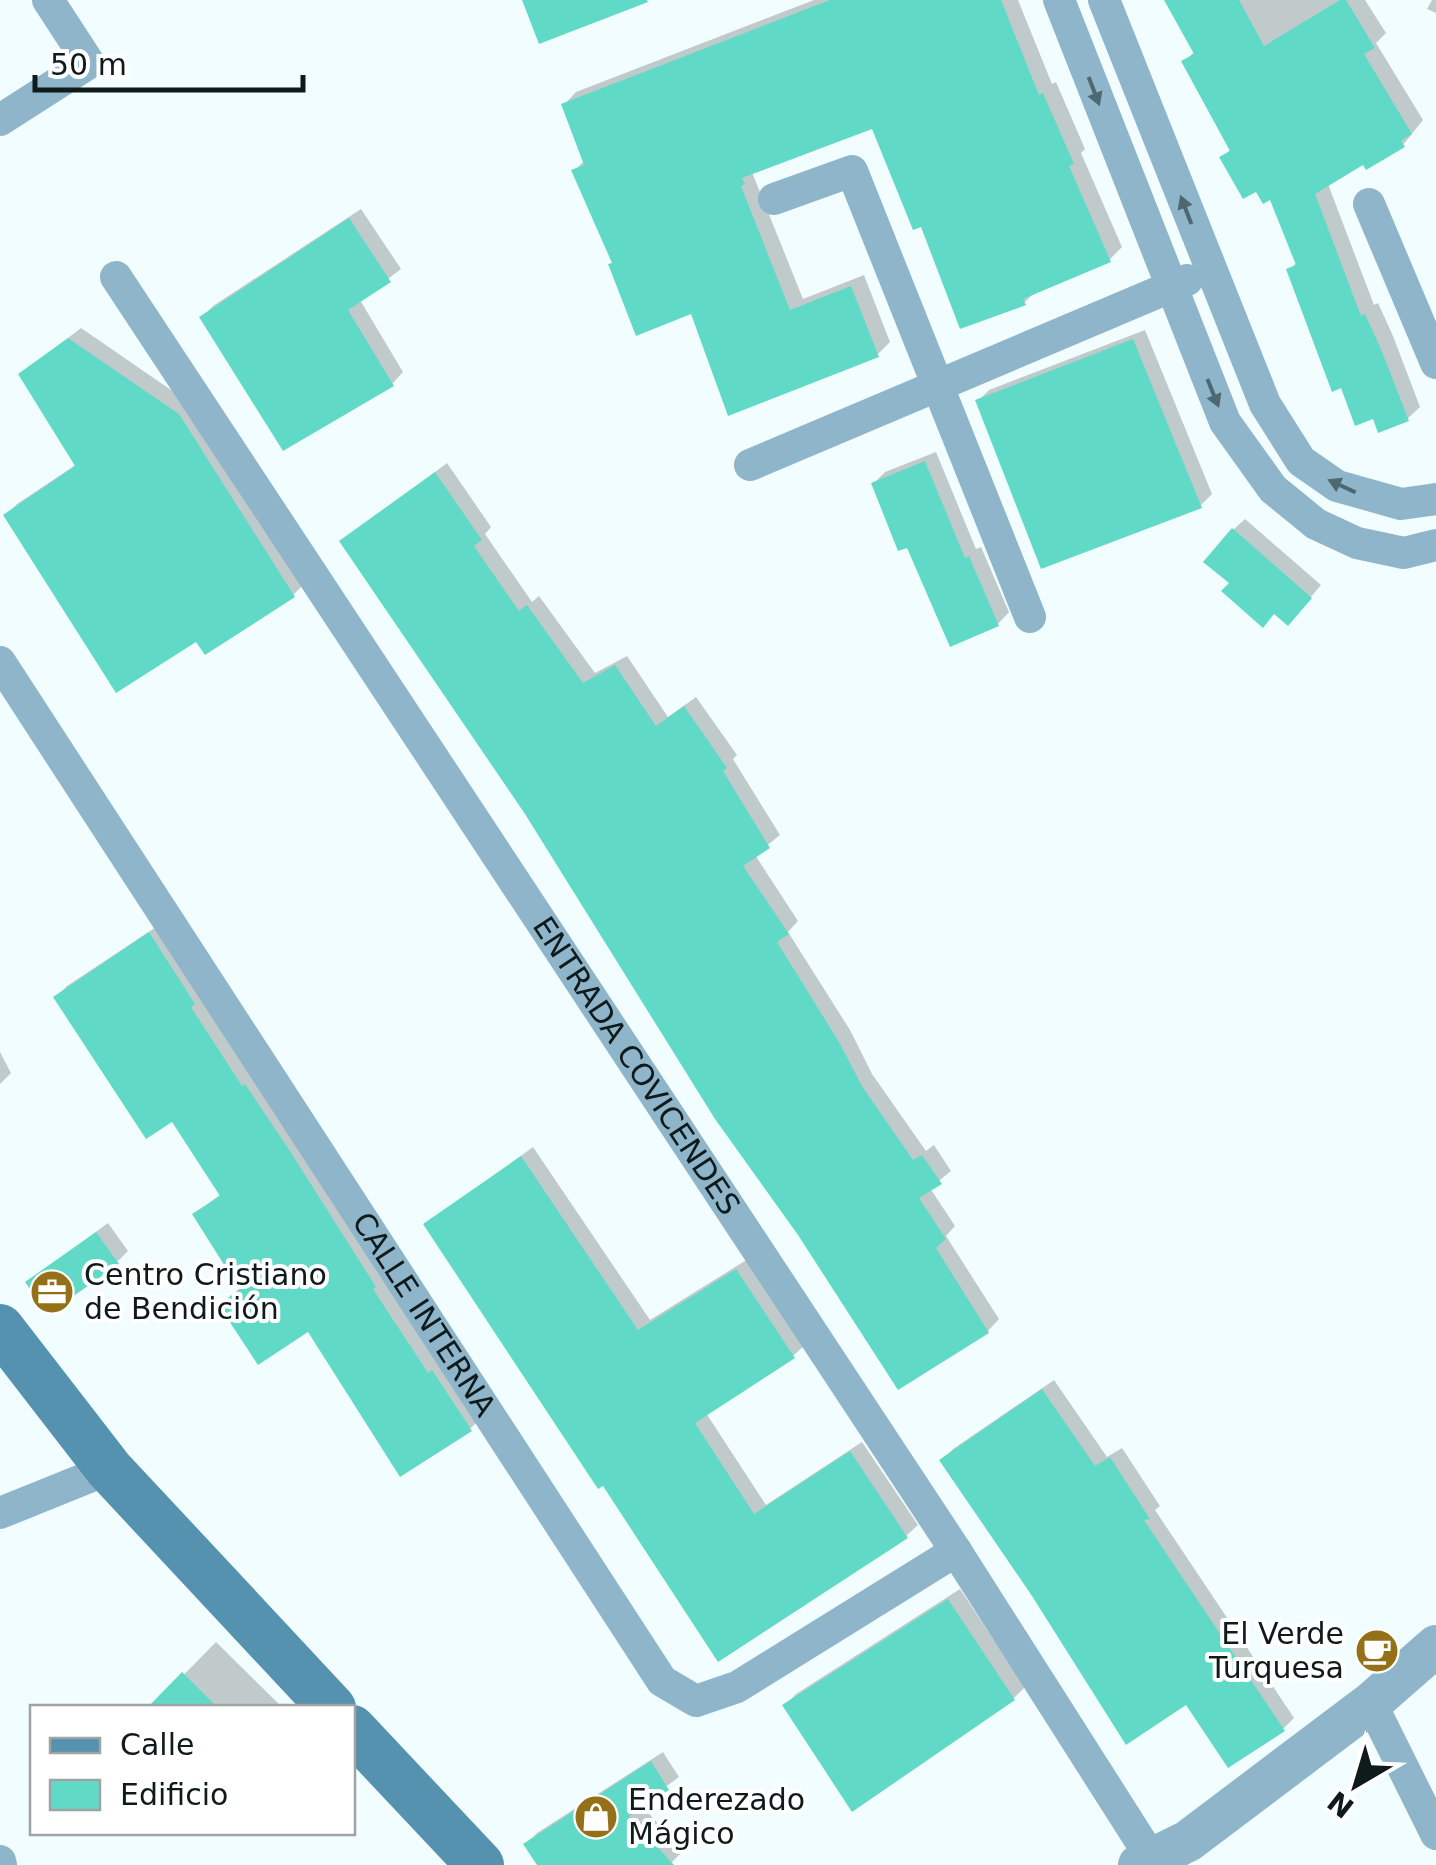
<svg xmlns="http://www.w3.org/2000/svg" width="1436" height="1865" font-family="'DejaVu Sans',sans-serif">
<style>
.shadow{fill:#0003}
.building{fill:#60dac7}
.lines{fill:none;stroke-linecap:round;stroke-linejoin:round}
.minor{stroke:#8eb5c9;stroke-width:32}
.tertiary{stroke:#8eb5c9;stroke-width:42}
.secondary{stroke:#5592af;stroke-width:48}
.oneway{fill:#4e6872}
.labels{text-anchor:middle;stroke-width:8;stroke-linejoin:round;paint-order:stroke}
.street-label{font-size:30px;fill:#0f1a1b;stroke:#fff}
.poi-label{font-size:30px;fill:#0f1a1b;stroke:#fff;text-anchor:start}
</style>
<rect width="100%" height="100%" fill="#f1fdfe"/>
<path class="shadow" d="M814,0h204l34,84 4,-2 29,67 -4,4 41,94 -13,13 -73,31 -12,12 -102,-79 -49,-98 -121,46 51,127 61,-24 26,67 -13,13 -185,-44 -78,-49 -40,-91 11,-11 -21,-55 12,-13z
M1167,0h198l21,33 -10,10 47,77 -20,25 -39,17 -36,22 46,121 4,-2 15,33 27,71 -13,12 -32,-3 -86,-146 8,-8 -26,-66 -14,-8 -35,-31 10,-9 -48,-86 11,-11z
M1432,0h4v13l-9,-4z
M361,209l40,60 -41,31 43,72 -11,12 -190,-67 11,-11z
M81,328l109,75 114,181 -11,11 -96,44 -191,-124 11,-11 60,-40 -56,-90z
M1145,330l67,164 -12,12 -222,-105 11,-11z
M936,452l40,97 5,-2 28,65 -11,12 -89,-79 -35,-62 11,-11z
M447,463l44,64 -6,7 47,68 7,-6 56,77 32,-17 41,61 28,-20 41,58 -4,4 47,76 -25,20 43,66 -10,11 62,98 22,44 54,77 8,-6 17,26 -21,17 25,38 -9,10 53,83 -11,12 -89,55 -372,-574 -184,-271z
M1245,519l76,66 -22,26 -67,-28 1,-53z
M162,923l320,494 -12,12 -162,-101 -87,-23 20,-18 -46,-73 27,-21 -49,-75 -117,-121 11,-11z
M0,1052l11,21 -11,11z
M533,1147l117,173 98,-61 57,86 -12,11 -87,57 60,92 96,-63 56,83 -12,11 -187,122 -115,-176 -177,-258z
M108,1223l20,28 -11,11 -89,20z
M1054,1380l53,77 15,-9 38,58 -5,4 139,208 -11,11 -96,-27 -245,-242 11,-11z
M960,1589l65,98 -11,11 -229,7 11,-11z
M216,1642l67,66h-132z
M663,1752l16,25 -38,28 42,46 -14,14h-129l-14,-21 11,-11z"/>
<path class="building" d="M522,0h125l1,2 -109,42z
M830,0h171l38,95 4,-2 31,71 -5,2 42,96 -88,37 3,6 -66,24 -39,-102 -8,3 -41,-101 -130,49 3,6 -4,2 49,124 61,-24 28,71 -151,59 -37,-102 -55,22 -28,-72 4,-1 -41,-93 13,-5 -23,-61z
M1164,0h75l25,46 76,-46h6l29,48 -11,6 48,80 -11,7 4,6 -39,23 -3,-5 -48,29 46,122 4,-2 16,35 28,72 -31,12 -5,-14 -18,7 -14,-38 -9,4 -46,-123 10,-4 -26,-65 -7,4 -7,-12 -13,7 -24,-42 11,-6 -49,-90 13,-7z
M349,218l42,64 -43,28 46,76 -111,65 -84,-134z
M68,338l111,76 116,183 -90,58 -9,-13 -80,51 -113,-178 72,-49 -57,-92z
M1133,339l69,169 -161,61 -66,-169z
M925,461l40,97 4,-2 30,70 -49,21 -43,-99 -9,3 -27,-68z
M435,472l47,68 -8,6 45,65 8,-6 56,78 32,-18 41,61 28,-20 43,62 -4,3 47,77 -27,18 46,68 -12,8 62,100 23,44 51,74 9,-5 20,29 -23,14 27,41 -10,9 53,85 -91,57 -100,-155 -83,-116 -190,-305 -186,-273z
M1232,528l80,70 -24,28 -14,-12 -11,14 -42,-37 8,-8 -26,-21z
M149,932l46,72 -4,3 51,79 3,-2 43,64 88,139 -3,2 55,84 4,-3 40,61 -72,46 -92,-145 -50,33 -40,-61 22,-14 -48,-76 28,-18 -48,-74 -26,17 -93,-142z
M521,1156l117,174 98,-61 59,89 -100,65 59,91 96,-63 58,87 -190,124 -115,-176 -5,3 -175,-265z
M96,1232l23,32 -71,50 -23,-32z
M1042,1389l53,77 15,-9 40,62 -6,1 141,211 -57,37 -42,-63 -60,40 -94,-149 -93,-136z
M948,1599l67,101 -163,112 -70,-107z
M182,1672l36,36h-71z
M651,1761l18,29 -40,26 45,49h-137l-14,-21z"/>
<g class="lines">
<g class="minor">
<path d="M1059,0l166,422 48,67 43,35 41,19 47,10 32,-8"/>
<path d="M1104,0l161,404 36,57 36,25 64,18 35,-5"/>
<path d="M0,120l89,-57 -41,-63"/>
<path d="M774,199l78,-28 178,446"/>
<path d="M1369,204l67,159"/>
<path id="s1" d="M116,277l840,1274 196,308"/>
<path d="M750,465l437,-185"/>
<path id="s2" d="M0,662l662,1019 34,20 41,-14 219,-136"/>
<path d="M0,1513l109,-44"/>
<path d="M1371,1703l65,131"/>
<path d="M0,1861l1,4"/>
</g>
<path class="tertiary" d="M1139,1865l49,-24 183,-138 65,-57"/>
<path class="secondary" d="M0,1328l109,141 223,239
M352,1729l128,136"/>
</g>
<defs><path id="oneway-solid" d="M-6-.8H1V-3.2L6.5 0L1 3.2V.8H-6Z" transform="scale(2.5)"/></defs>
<g class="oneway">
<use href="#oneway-solid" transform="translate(1094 91) rotate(69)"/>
<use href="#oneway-solid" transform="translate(1186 210) rotate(-111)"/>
<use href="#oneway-solid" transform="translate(1213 393) rotate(68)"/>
<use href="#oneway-solid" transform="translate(1342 486) rotate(-155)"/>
</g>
<defs>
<symbol id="office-disc" viewBox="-11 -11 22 22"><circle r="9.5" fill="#947019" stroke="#fff"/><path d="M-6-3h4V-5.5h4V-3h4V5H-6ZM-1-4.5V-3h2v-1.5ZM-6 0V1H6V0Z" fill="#fff"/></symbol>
<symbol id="cafe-disc" viewBox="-11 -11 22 22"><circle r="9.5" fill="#947019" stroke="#fff"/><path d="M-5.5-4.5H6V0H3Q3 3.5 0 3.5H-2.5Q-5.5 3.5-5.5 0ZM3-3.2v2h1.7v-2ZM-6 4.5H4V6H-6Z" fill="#fff"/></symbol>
<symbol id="shop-disc" viewBox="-11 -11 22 22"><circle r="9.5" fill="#947019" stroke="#fff"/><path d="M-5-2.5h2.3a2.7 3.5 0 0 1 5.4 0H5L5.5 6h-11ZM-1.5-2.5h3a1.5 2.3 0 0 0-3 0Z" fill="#fff"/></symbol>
</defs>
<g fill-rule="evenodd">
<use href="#office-disc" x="27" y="1267" width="50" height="50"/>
<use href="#cafe-disc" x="1352" y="1626" width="50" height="50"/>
<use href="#shop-disc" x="571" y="1792" width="50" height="50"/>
</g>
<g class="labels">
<g class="street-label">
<text dy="10" stroke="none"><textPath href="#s1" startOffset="945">ENTRADA COVICENDES</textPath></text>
<text dy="10" stroke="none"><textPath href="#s2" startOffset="778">CALLE INTERNA</textPath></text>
</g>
<g class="poi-label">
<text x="84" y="1285">Centro Cristiano<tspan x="84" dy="34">de Bendición</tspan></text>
<text x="1344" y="1644" text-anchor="end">El Verde<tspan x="1344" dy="34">Turquesa</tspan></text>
<text x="628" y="1810">Enderezado<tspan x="628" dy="34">Mágico</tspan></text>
</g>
</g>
<rect x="30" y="1705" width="325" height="130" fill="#ffffff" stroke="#9fa3a4" stroke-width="2.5"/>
<rect x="50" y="1738" width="50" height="15" fill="#5592af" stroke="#9fa3a4" stroke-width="2.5"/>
<text x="120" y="1755" font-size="30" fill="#0f1a1b">Calle</text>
<rect x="50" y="1780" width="50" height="30" fill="#60dac7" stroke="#9fa3a4" stroke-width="2.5"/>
<text x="120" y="1805" font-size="30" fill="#0f1a1b">Edificio</text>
<g transform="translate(1356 1785) rotate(218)" stroke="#ffffff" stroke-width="8" paint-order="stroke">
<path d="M0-8L18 38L0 25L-18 38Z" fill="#0f1a1b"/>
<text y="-15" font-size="28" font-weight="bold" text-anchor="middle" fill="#0f1a1b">N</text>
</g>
<path d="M35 75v15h268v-15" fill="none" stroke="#0f1a1b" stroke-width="5"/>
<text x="50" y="75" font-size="30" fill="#0f1a1b" stroke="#ffffff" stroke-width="8" paint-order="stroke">50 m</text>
</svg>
